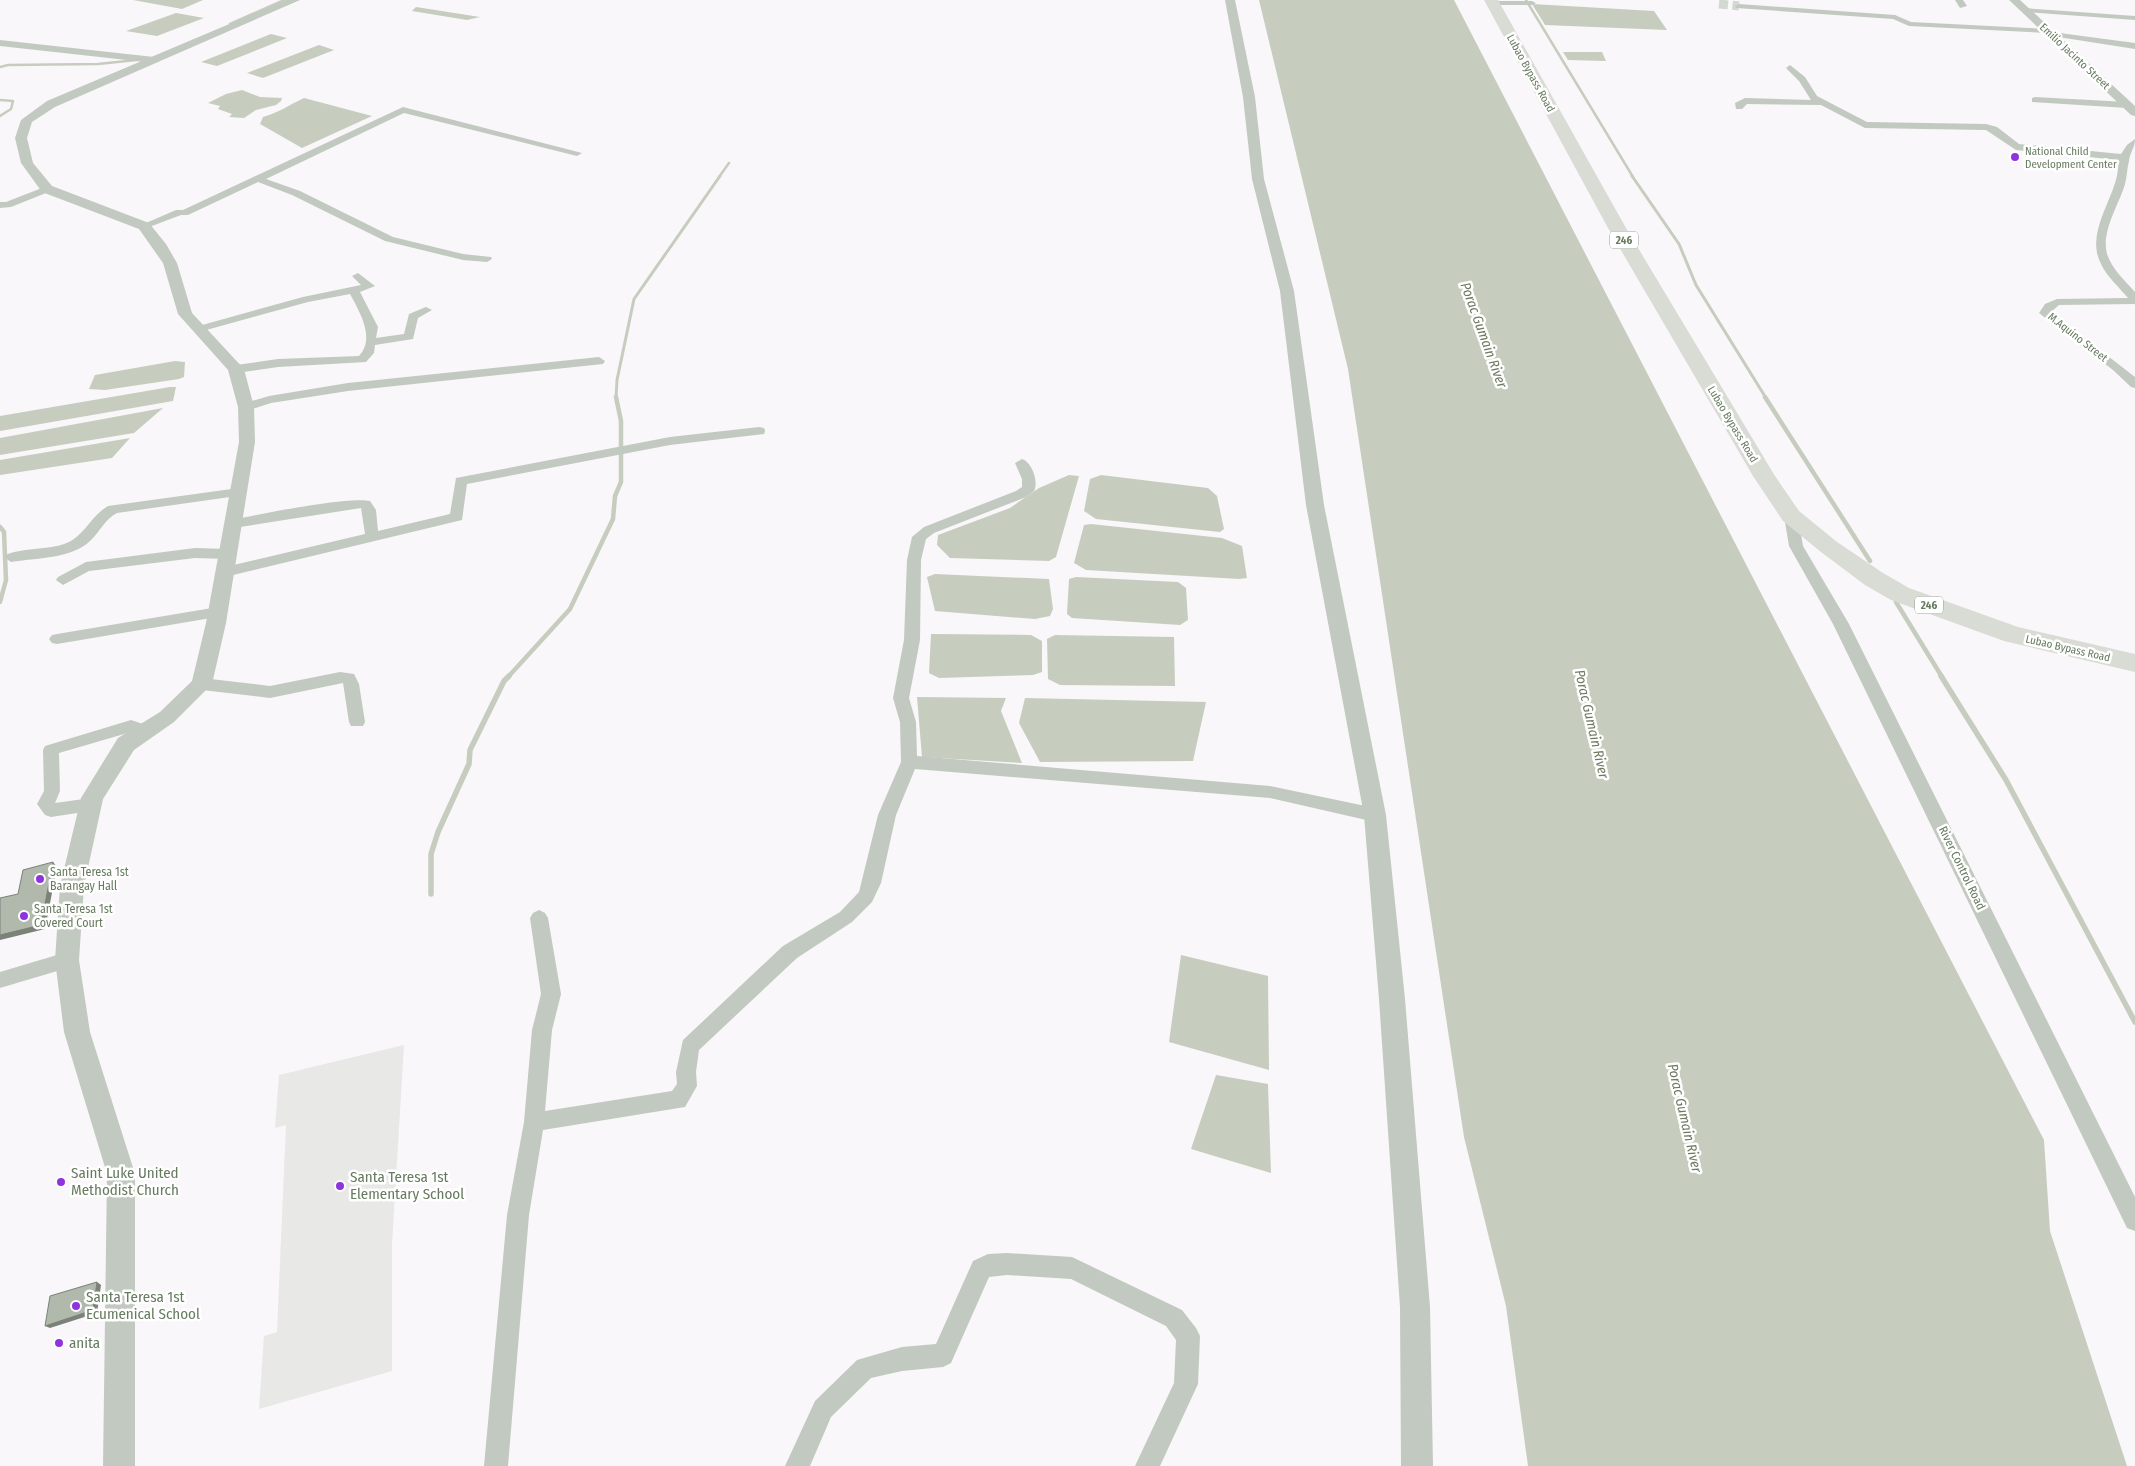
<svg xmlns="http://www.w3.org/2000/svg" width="2135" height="1466" font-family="'Fira Sans Condensed',sans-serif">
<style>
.built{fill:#e8e8e7}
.water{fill:#c6cdbf}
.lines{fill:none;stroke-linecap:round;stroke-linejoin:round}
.stream-far3{stroke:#c6cdbf;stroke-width:2.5}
.stream-far2{stroke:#c6cdbf;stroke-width:3}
.stream-far1{stroke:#c6cdbf;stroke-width:4.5}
.stream{stroke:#c6cdbf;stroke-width:5.5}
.minor-tunnel{stroke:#d4d8d3;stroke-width:9;stroke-dasharray:9 4.5;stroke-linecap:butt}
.minor{fill:#c2c9c0;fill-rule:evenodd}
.tertiary{fill:#c2c9c0;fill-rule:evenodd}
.trunk{fill:#d8dcd5;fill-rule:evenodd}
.shaded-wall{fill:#7b8278}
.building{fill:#b0b9ac;stroke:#7b8278}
.poi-dot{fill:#8e33de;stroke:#fff;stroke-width:2}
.labels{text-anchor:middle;stroke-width:5;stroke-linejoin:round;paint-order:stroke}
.far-street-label{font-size:11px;fill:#677b60;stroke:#fff}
.far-poi-label{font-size:11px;fill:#677b60;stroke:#fff;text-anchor:start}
.shield{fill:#fff;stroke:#95a390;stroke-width:1}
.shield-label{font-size:11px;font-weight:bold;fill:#677b60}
.street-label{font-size:12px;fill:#677b60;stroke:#fff}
.poi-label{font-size:12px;fill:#677b60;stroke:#fff;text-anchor:start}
.water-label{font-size:14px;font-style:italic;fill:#6c7b60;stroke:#fff}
.near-poi-label{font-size:15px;fill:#677b60;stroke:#fff;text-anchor:start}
</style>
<rect width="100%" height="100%" fill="#f9f7f9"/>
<path class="built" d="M404,1045l-12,199v127l-133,38 5,-73 13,-4 9,-207 -11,3 4,-53z"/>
<path class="water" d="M133,0h70l-21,9z
M1259,0h195l590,1140 6,91 77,235h-599l-22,-160 -42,-169 -116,-768z
M1532,4l122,7 13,19 -122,-5z
M416,7l64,10 -13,3 -55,-9z
M176,13l28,5 -47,18 -31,-5z
M271,34l16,4 -70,28 -16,-4z
M319,45l15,5 -71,28 -16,-5z
M1563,52h39l4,9 -38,-1z
M242,90l18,7 22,1 -1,3 -5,4 -20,5 -12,8 -15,-1 3,-3 -14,-5 2,-3 -12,-3 18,-9z
M304,98l68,18 -70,32 -42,-24 3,-7c15,-4 26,-12 41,-19z
M175,361l10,1 -1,15 -5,2 -74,11 -16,-1 6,-14z
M170,387h6l-3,14 -173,30v-15z
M163,408l-29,25 -134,22v-17z
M130,438l-18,20 -112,17v-15z
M1069,475l10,1 -23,81 -7,4 -99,-3 -13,-13 1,-10 72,-27 29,-20z
M1101,475l107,13 9,8 7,33 -4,3 -124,-13 -12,-8 6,-32z
M1091,524l131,14 20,8 5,32 -8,1 -153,-9 -12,-7 10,-38z
M935,574l114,5 4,30 -3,7 -15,3 -100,-8 -8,-34z
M1076,577l102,5 8,6 2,32 -8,5 -108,-7 -5,-4 2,-35z
M931,634l100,1 11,6v31l-9,3 -94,3 -10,-5z
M1055,635l119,2 1,49 -115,-1 -12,-6 -1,-40z
M917,697l89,1 -5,13 21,52 -100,-6z
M1025,698l181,4 -13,59 -153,1 -21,-39z
M1181,955l87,21 1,94 -100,-28z
M1216,1075l52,9 3,89 -80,-24z"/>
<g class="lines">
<path class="stream-far3" d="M1526,0l107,177
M230,24l54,-24
M0,67l8,-2 90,-1 48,-5
M0,100l13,1 -2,8 -11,7
M719,177l10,-14"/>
<path class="stream-far2" d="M1632,176l47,68 17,41 70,113
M616,398l1,-18 17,-81 86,-123"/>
<path class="stream-far1" d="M1765,397l105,164
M0,527l4,5 2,48 -6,22
M1896,602l46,75
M508,677l62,-68 43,-90 2,-23 6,-14v-61l-5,-24"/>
<path class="stream" d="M1941,676l65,104 129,242
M431,894v-40l7,-22 31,-68 1,-14 34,-69 5,-5"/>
<path class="minor-tunnel" d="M1719,4l20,2"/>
<path class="minor" d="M1955,0h8l4,6 -7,2z
M1493,1h39l4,2 -4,2h-42l-1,-2z
M1739,4l156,11 16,7 137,7 4,3 83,11v6l-83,-13 -4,-3 -139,-7 -16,-7 -157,-11 -1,-2z
M2022,8l113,8v4l-110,-8h-3z
M0,40l154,17 4,3 -4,3 -154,-17z
M1790,65l15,12 12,19 50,26 119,2 11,3 22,17 102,10 6,-9 8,-6c0,9 -5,13 -6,22 -2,8 -2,15 -4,23 -6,21 -24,47 -18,70 5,15 18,27 28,38v12l-76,1 -8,7 84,65v11l-4,-1 -18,-17 -74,-57 6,-9 12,-5 71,-1c-9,-11 -21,-21 -27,-34 -14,-27 6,-55 14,-81 3,-8 3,-16 4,-23l-103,-10 -30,-20 -121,-2 -44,-23 -74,-1 -5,5h-6l-1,-6 10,-5 66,2 -12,-19 -13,-13z
M2035,97l92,5 5,3 -5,3 -95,-6v-4z
M403,107l179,46 -5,3 -173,-43 -138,66 34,12 93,46 70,17 28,3 1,2 -5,3 -24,-2 -78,-19 -93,-46 -34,-13 -70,33h-7l-37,14 -5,-3 37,-16h7z
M47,186l5,3 -1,2 -40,16 -11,1v-6h6z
M358,273l17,13 -15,6 18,35 -2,11 28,-4 5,-20 17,-7 6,3 -14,8 -5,21 -38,6 -1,8 -8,9 -88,5 -42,6 -6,-4 6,-4 42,-6 81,-3c17,-18 0,-45 -9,-62l-42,8 -109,30 -6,-3 2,-2 108,-30 58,-12 -9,-9z
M599,357l6,4 -2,3 -255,27 -77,12 -25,8 -6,-4 2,-3 27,-8 79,-13z
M759,427l5,1 1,3 -1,3 -94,11 -203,39 -5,36 -237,57 -7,-5 7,-5 140,-33 -4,-26 -127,20 -5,-1 -2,-3 2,-3c24,-6 120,-25 141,-20l6,9 2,21 72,-17 6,-36 214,-41z
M1022,459c10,3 17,23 12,32l-8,6 -92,36 -8,6 -5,21 -1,80 -11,58 7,24 1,34 353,30 105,22 6,2 3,5 -3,5 -6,2 -105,-24 -355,-29 -19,46 -15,68 -9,19 -20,20 -55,36 -98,92 -3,22 1,14 -12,21 -142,23 -14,85 -21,251h-24l23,-251 17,-93 8,-92 9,-36 -11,-76 3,-5 6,-3 6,3 3,5 13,76 -9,36 -7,81 127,-20 5,-7 -1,-12 7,-32 100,-94 57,-34 19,-20 19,-77 23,-53 -1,-40 -7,-24 11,-58 3,-80 5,-23 12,-10 92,-36 6,-4v-8l-7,-16z
M239,488l5,1 2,3 -2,3 -127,18c-13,7 -17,19 -27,28 -19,18 -54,17 -79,21l-7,-5c5,-8 45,-8 57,-12 23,-6 28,-28 47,-39z
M1791,512l7,4 5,30 46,78 286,573v34l-8,-3 -294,-604 -44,-78 -5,-30z
M195,548l33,1 7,5 -7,5 -33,-1 -106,13 -26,14 -7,-5 2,-3 28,-15z
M218,607l7,5 -2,4 -166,28 -5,-1 -3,-4 3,-4 5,-1z
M340,672l14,2 5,10 6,38 -2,4h-12l-2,-4 -6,-39 -73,15 -68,-8 -6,-2 -2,-4 2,-4 6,-2 68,8z
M131,720l21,7 2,4 -2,4 -6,2 -15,-5 -72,21 1,38 -5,12 36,-5 6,2 3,5 -3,5 -46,7 -6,-2 -8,-11 7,-13 -1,-41 2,-4z
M67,952l7,2 2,6 -2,6 -74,22v-16z
M1007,1253l65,4 110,53 14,18 4,8 -2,48 -38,82h-25l39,-83 2,-43 -10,-14 -95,-47 -64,-4 -18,2 -38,86 -8,4 -41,4 -31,7 -40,39 -21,49h-25l30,-65 42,-41 45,-13 34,-3 37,-83 15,-7z"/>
<path class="tertiary" d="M286,0h14l-245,107 -23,15 -5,16 6,25 19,23 97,37 17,21 11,19 15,50 52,56 10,38 1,35 -29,181 -14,61 -38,38 -40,28 -31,49 -19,87 -5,74 11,72 45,142v292h-32l4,-292 -43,-142 -9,-72 5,-74 21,-88 37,-60 42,-26 32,-31 14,-58 33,-181 -1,-35 -10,-37 -50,-56 -15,-51 -24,-34 -97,-37 -21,-29 -6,-25 6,-18 26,-19z
M1225,0h10l20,97 9,82 30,112 30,214 62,310 19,184 25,308 3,159h-32l-1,-159 -21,-308 -15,-184 -58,-310 -26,-214 -28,-112 -9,-82z
M2009,0h11l115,106v10l-4,-1z"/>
<path class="trunk" d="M1484,0h14l128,228 149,248 24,35 38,31 46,31 26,15 109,39 117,27v18l-131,-31 -113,-41 -26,-15 -44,-33 -38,-31 -30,-45 -145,-248z"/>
</g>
<path class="shaded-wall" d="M53,862l4,5 -12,62 -45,11v-5z
M97,1282l4,3 -4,28 -47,15 -5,-2z"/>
<path class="building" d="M53,862l-12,63 -41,10v-37l18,-4 5,-24z
M97,1282l-4,28 -48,16 5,-30z"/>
<g class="poi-dot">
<circle cx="2015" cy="157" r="5"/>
<circle cx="40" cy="879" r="5"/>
<circle cx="24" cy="916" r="5"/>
<circle cx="61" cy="1182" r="5"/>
<circle cx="340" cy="1186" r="5"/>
<circle cx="76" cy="1306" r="5"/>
<circle cx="59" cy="1343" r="5"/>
</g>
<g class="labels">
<g class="far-street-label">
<text transform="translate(2075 56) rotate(43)" y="4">Emilio Jacinto Street</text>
<text transform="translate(1531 73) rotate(61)" y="4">Lubao Bypass Road</text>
<text transform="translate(2078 337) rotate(38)" y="4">M.Aquino Street</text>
<text transform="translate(1733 424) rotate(59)" y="4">Lubao Bypass Road</text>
<text transform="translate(2068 648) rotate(13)" y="4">Lubao Bypass Road</text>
</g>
<g class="far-poi-label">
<text x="2025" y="155">National Child<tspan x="2025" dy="13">Development Center</tspan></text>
</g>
<g class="shield">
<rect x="1610" y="231.5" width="28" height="17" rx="4"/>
<rect x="1915" y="596.5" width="28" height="17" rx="4"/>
</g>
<g class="shield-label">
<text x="1624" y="244">246</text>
<text x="1929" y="609">246</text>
</g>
<g class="street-label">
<text transform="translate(1962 868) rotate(64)" y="4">River Control Road</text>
</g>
<g class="poi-label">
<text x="50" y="876">Santa Teresa 1st<tspan x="50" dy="14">Barangay Hall</tspan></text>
<text x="34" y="913">Santa Teresa 1st<tspan x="34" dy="14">Covered Court</tspan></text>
</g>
<g class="water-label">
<text transform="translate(1484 335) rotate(70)" y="5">Porac Gumain River</text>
<text transform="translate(1592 724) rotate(77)" y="5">Porac Gumain River</text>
<text transform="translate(1685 1118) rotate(77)" y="5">Porac Gumain River</text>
</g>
<g class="near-poi-label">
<text x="71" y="1178">Saint Luke United<tspan x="71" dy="17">Methodist Church</tspan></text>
<text x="350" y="1182">Santa Teresa 1st<tspan x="350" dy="17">Elementary School</tspan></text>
<text x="86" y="1302">Santa Teresa 1st<tspan x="86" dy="17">Ecumenical School</tspan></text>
<text x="69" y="1348">anita</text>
</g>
</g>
</svg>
